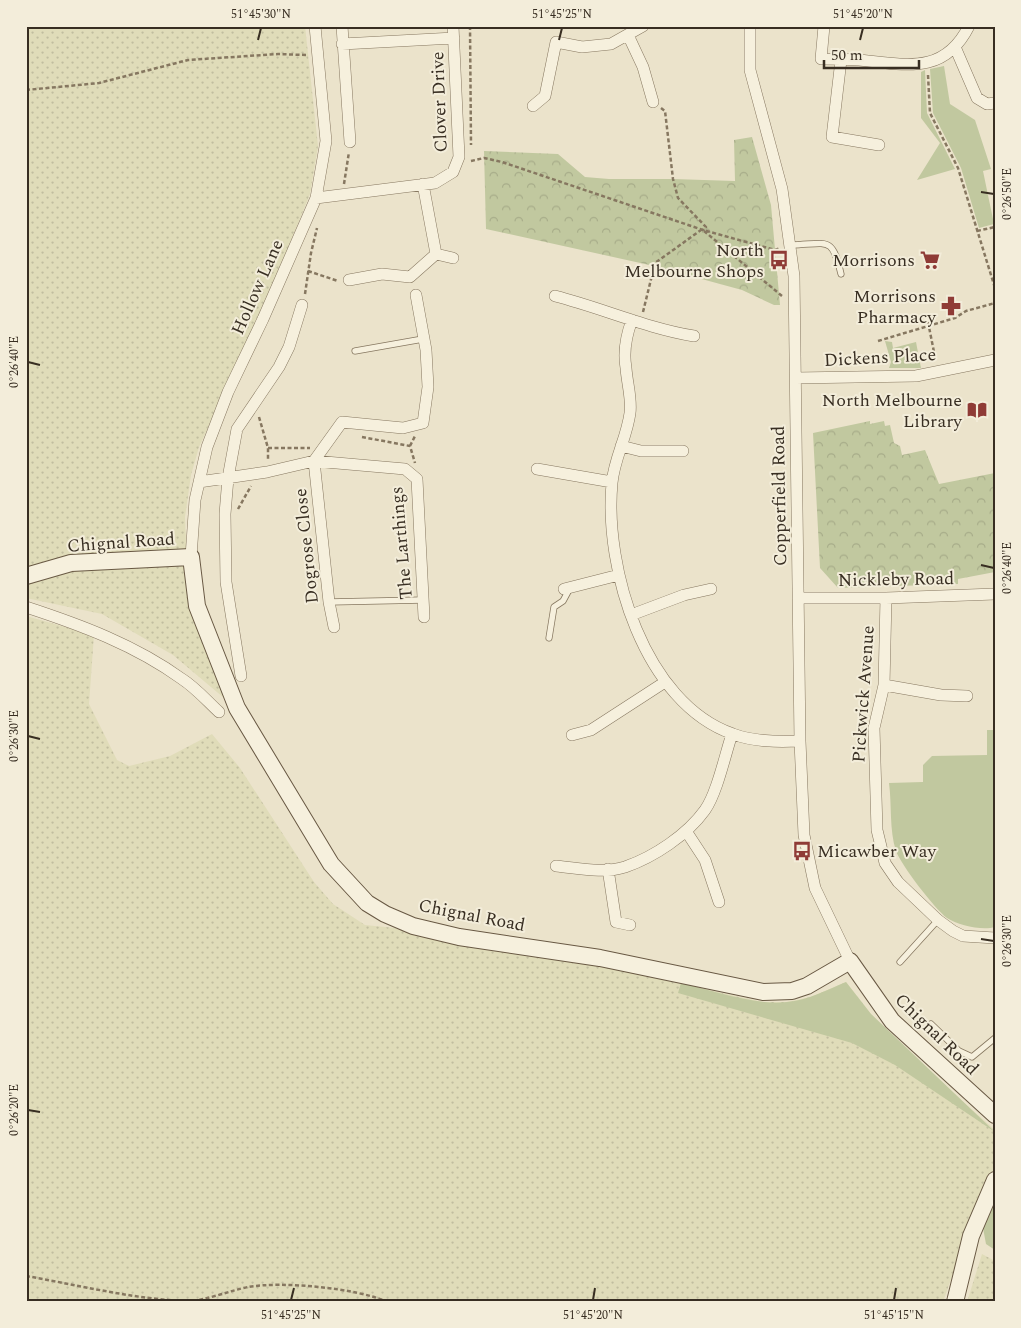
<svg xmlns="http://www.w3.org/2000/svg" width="1021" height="1328" font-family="Spectral,serif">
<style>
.farmland{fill:url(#farmland-dots)}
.grass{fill:#c1c89f}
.park{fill:url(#park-crowns)}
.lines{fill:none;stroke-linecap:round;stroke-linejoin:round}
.lane-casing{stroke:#867760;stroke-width:7}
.street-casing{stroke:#867760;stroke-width:12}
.secondary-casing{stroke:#685843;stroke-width:18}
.path{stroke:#867760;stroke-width:2.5;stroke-dasharray:4 2.5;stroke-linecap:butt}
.lane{stroke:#f6f0dd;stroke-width:5.5}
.street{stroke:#f6f0dd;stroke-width:11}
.secondary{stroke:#f6f0dd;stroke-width:16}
.ticks{fill:none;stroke:#382e22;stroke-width:2}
.labels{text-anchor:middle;stroke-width:4;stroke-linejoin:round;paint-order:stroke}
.street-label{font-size:18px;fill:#382e22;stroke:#f3edda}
.poi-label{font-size:18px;fill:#382e22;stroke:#f3edda;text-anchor:end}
.neatline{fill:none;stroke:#382e22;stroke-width:2}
.ticks-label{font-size:12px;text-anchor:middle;fill:#382e22}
</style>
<defs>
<pattern id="farmland-dots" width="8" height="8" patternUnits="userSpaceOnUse" patternTransform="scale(1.25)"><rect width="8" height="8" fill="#e0dcb9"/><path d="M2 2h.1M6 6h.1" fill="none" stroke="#c1bd9f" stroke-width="1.8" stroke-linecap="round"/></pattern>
<pattern id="park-crowns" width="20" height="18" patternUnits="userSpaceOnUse" patternTransform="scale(1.25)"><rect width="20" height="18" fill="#c1c89f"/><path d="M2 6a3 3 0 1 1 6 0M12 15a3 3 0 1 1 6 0" fill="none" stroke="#a7ac89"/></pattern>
</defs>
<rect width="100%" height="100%" fill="#ebe3cb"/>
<path class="farmland" d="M26,26h279l13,120 -8,48 -42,104 -69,149 -8,28 -6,42 2,49 37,132 -51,-43 -71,-41 -76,-16z
M26,616l68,19 -5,69 28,56 12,6 41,-10 42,-22 28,34 74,114 19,22 32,21 30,3 19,6 195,34 154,34h23l25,-5 35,-15 25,32 64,63 60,53v37l-14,26 -38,109h-917z
M982,1254l13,7v41h-28z"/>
<path class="grass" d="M944,66l6,38 25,16 16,49 -8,2 11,53 -15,4 -18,-60 -28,-55 -3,-44z
M925,70l2,43 28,56 -38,11 23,-37 -19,-25v-46z
M885,341l7,1 1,6 23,-6 5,26h-32l2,-6z
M987,730h8v197c-13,4 -37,-2 -48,-9 -12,-9 -46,-53 -51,-67 -7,-21 -4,-46 -7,-68l34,-1v-17l9,-9 55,-1z
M846,982l25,32 124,118 -100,-67 -43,-22 -174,-50 3,-10c31,7 75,23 106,19 21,-2 40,-12 59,-20z
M995,1202v48l-9,-6 -3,-16z"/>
<path class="park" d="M752,137l19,68 9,100h-6l-32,-15 -88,-24 -168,-37 -2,-78 74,3 27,23 24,2h64l62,2 -1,-41z
M870,421v3l14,-3 1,5 5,-1 4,18 6,3 2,9 23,-5 14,34 56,-11v99l-37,7v5l-120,4 -18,-20 -7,-135z"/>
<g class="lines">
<defs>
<path id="lane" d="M791,245c37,-1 41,-10 50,29
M355,351l68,-12
M329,602l94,-2
M549,638l5,-31 9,-6 7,-13
M900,962l38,-42
M931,1024l28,27 13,6 23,-19"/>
<path id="street" d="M342,26l8,116
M750,26v44l32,119 12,87 6,465 4,94 11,53 35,73
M824,26l-3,33c16,0 31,0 47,2 43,5 78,11 101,-35
M628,35l15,32 10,35
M342,44l112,-6
M955,47l22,51 10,6 8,-1
M841,60l-9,77 47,8
M533,106l12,-10 11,-54 26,5 29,-3 32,-18
M316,198l119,-15 18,-11 6,-15 -6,-131
M436,254l17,4
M349,280l33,-6 28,3 26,-23 -13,-70
M555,296c47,12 91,32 139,40
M632,320c-6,16 -9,31 -6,48 1,15 6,31 4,45 -3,24 -16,46 -18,70 -8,85 32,220 121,251 21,8 45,8 67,7
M796,378l120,-2 79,-16
M621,446l20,5h42
M537,469l75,13
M199,482l68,-10 47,-11 91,8 12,10 7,138
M191,557l4,-57 12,-53 21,-55 35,-73 53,-121 10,-57 -11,-115
M564,589l55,-14
M798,598h88l109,-4
M886,598l-2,87 -10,43 3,102 8,33 13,19 40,38 15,11 10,5 32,2
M26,607c55,18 109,38 156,72 14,9 25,22 37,33
M631,615l53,-20 27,-6
M334,627l-5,-25 -15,-141 28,-39 61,6 20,-5 5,-36 -2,-37 -10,-55
M241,676l-15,-94 -1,-68 3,-36 9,-49 42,-62 10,-20 13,-42
M884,685l57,10 26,1
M572,735l19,-5 74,-48
M686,831l19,29 14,42
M556,866c22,2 47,8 69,1 29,-10 62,-32 80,-57 12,-17 20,-55 27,-76
M608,869l8,53 14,3"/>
<path id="secondary" d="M26,576l45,-13 120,-6 6,49 40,102 94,156 36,39 18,11 28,12 46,11 141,21 163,34 29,-1 15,-5 43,-25 42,60 103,94
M955,1302l16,-66 24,-56"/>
</defs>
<use href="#lane" class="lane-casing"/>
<use href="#street" class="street-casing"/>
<use href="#secondary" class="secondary-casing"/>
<path class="path" d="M470,26l1,119
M928,75l2,38 28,55 37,120
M26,90l73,-7 89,-23 90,-6 28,1
M661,108l4,3 8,68 5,19 28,29 -3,3
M471,161l13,-3 18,4 201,68 72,20 5,-2
M344,184l5,-32
M704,231l78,65
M977,231l18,-4
M308,271l30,10
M305,294l6,-41 6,-25
M643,312l12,-49 46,-33
M928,322l7,35 -3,4
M878,341l77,-23 11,-7 29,-8
M259,417l9,31v12
M362,437l48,9 5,17
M410,446l5,-10
M268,448h42
M238,509l13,-23
M26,1276c53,9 110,24 163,25 15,0 43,-11 59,-14 35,-6 108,1 140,15"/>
<use href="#lane" class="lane"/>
<use href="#street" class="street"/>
<use href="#secondary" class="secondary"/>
</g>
<path class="ticks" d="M258,40l3,-12M559,40l3,-12M860,40l3,-12M981,192l13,2M28,362l12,3M981,565l13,3M28,736l12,3M981,939l13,2M28,1110l12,2M291,1300l3,-12M593,1300l2,-12M894,1300l2,-12"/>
<defs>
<symbol id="bus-bare" viewBox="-9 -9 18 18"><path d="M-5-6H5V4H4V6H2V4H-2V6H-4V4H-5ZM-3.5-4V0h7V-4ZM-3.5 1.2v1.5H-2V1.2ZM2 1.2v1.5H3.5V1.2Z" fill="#8f3b36" stroke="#f3edda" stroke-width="2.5" paint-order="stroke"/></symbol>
<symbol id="supermarket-bare" viewBox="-9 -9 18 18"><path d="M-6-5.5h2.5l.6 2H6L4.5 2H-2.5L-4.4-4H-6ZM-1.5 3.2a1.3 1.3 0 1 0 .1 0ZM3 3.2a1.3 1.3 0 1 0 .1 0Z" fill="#8f3b36" stroke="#f3edda" stroke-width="2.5" paint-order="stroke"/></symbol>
<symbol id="pharmacy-bare" viewBox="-9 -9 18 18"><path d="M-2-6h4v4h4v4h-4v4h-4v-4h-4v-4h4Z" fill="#8f3b36" stroke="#f3edda" stroke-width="2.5" paint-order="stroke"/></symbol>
<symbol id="library-bare" viewBox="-9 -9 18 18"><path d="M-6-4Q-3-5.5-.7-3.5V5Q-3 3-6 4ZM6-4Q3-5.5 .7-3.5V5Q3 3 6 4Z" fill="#8f3b36" stroke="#f3edda" stroke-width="2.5" paint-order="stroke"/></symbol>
</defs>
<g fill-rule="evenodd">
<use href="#bus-bare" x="765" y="246" width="28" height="28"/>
<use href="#supermarket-bare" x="916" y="246" width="28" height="28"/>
<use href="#pharmacy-bare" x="937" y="292" width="28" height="28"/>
<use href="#library-bare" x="963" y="396" width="28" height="28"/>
<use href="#bus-bare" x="788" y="837" width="28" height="28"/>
</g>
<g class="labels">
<g class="street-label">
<text transform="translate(439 102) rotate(-92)" y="6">Clover Drive</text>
<text transform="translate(257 287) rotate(-66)" y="6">Hollow Lane</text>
<text transform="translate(880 357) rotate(-3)" y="6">Dickens Place</text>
<text transform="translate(779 496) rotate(-91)" y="6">Copperfield Road</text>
<text transform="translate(121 542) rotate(-4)" y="6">Chignal Road</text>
<text transform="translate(401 543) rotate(-95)" y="6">The Larthings</text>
<text transform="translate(306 546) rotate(-96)" y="6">Dogrose Close</text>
<text transform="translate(896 579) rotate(-1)" y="6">Nickleby Road</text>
<text transform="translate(863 694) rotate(-86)" y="6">Pickwick Avenue</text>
<text transform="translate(472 915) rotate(11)" y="6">Chignal Road</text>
<text transform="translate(937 1034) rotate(44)" y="6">Chignal Road</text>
</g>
<g class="poi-label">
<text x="764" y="256">North<tspan x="764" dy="21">Melbourne Shops</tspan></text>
<text x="915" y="266">Morrisons</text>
<text x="936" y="302">Morrisons<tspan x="936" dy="21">Pharmacy</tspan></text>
<text x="962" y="406">North Melbourne<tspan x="962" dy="21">Library</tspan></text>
<text x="817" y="857" text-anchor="start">Micawber Way</text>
</g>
</g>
<rect width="1021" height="1328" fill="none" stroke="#f3edda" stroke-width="55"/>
<path d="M824 60v8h95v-8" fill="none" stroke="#382e22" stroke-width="2.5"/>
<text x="831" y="60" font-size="15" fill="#382e22" stroke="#f3edda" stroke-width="4" paint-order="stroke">50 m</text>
<rect x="28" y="28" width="966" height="1272" class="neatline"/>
<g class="ticks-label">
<text x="261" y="18">51°45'30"N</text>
<text x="562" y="18">51°45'25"N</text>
<text x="863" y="18">51°45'20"N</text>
<text transform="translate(1007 194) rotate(-90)" y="4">0°26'50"E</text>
<text transform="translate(14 362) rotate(-90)" y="4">0°26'40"E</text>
<text transform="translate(1007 568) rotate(-90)" y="4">0°26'40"E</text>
<text transform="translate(14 736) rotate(-90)" y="4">0°26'30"E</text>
<text transform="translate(1007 941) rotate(-90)" y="4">0°26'30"E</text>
<text transform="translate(14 1110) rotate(-90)" y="4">0°26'20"E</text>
<text x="291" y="1319">51°45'25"N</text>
<text x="593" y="1319">51°45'20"N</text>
<text x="894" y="1319">51°45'15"N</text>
</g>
</svg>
